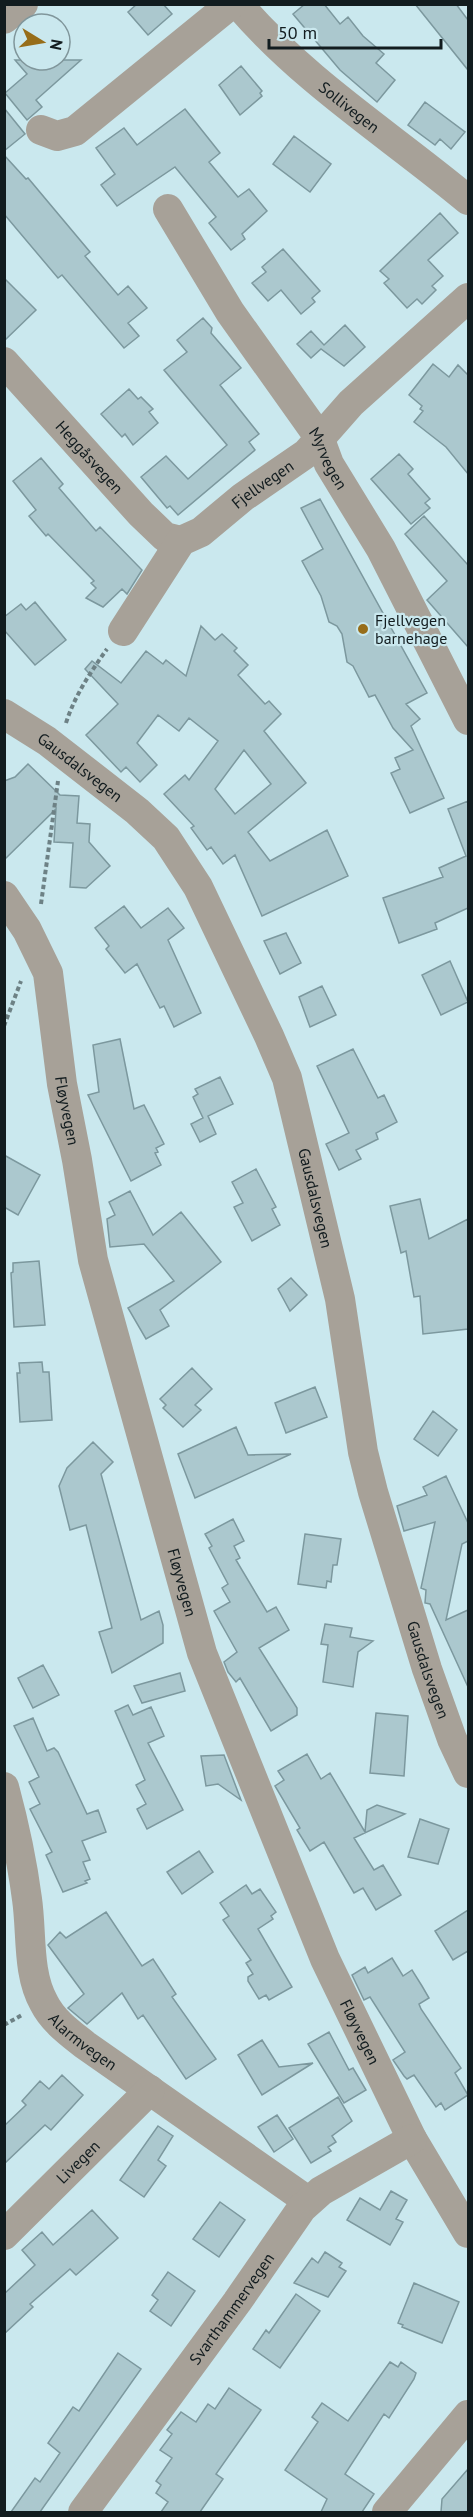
<svg xmlns="http://www.w3.org/2000/svg" width="473" height="2517" font-family="'PT Sans',sans-serif">
<style>
.building{fill:#abc8ce;stroke:#7c989e;stroke-width:1.5;fill-rule:evenodd}
.lines{fill:none;stroke-linecap:round;stroke-linejoin:round}
.path{stroke:#6d8185;stroke-width:4;stroke-dasharray:4.5 3;stroke-linecap:butt}
.minor{stroke:#a7a198;stroke-width:30}
.poi-dot{fill:#976d19;stroke:#cae8ee;stroke-width:2}
.labels{text-anchor:middle;stroke-width:4.5;stroke-linejoin:round;paint-order:stroke}
.street-label{font-size:16px;fill:#121c1f;stroke:#cae8ee}
.poi-label{font-size:16px;fill:#121c1f;stroke:#cae8ee;text-anchor:start}
</style>
<rect width="100%" height="100%" fill="#cae8ee"/>
<path class="building" d="M137,4h26l9,10 -24,21 -20,-23z
M305,4h19l16,20 8,-7 15,19 21,18 -8,9 19,17 -18,22 -37,-32 -47,-56z
M415,4h41l12,16v50z
M15,60h66l-45,40 6,7 -15,13 -22,-27 22,-19z
M241,66l21,25 -2,2 2,3 -22,19 -21,-30z
M425,102l40,30 -14,17 -11,-10 -5,6 -27,-20z
M4,108l21,26 -21,17z
M185,109l35,44 -11,9 29,35 11,-8 18,22 -25,23 3,5 -14,11 -22,-27 7,-6 -41,-50 -58,39 -16,-21 14,-11 -19,-26 28,-20 13,17z
M294,136l37,28 -21,28 -37,-28z
M4,155l22,24 2,-1 62,74 -5,4 33,39 10,-9 19,22 -19,15 11,13 -15,12 -62,-73 -4,3 -54,-64z
M440,213l18,20 -30,27 15,16 -11,10 4,4 -14,14 -5,-5 -10,9 -23,-25 5,-4 -9,-8z
M283,249l37,42 -8,7 3,4 -14,12 -20,-24 -13,11 -16,-18 14,-11 -4,-5z
M4,278l32,32 -32,31z
M203,318l9,10 -1,5 30,35 -21,17 39,49 -10,8 6,8 -77,65 -8,-9 -3,2 -26,-31 25,-21 22,23 39,-34 -63,-75 23,-18 -10,-12z
M345,325l20,22 -21,19 -23,-17 -10,9 -14,-14 14,-13 13,14z
M433,364l16,13 9,-12 10,10v99l-22,-27 -32,-25 9,-11 -3,-2 2,-3 -13,-11z
M129,389l9,10 3,-2 12,12 -4,3 9,11 -25,22 -8,-11 -3,3 -21,-23z
M399,454l14,15 -5,5 22,25 -5,4 5,5 -19,16 -40,-45z
M41,458l22,26 -4,4 37,43 4,-4 42,43 -15,24 -5,-5 -19,18 -17,-9 10,-10 -5,-5 3,-2 -46,-47 -2,2 -17,-20 7,-6 -23,-29z
M320,499l107,194 -21,11 14,15 -9,7 33,72 -34,15 -19,-40 9,-4 -5,-11 18,-8 -20,-22 -18,-33 -6,2 -16,-31 -6,-4 -5,-28 -5,-8 -8,-4 -8,-26 -19,-35 21,-12 -22,-41z
M424,516l44,49v82l-41,-47 20,-19 -42,-47z
M35,602l31,38 -31,25 -31,-35v-13l17,-13 5,6z
M201,626l14,14 7,-6 15,14 -3,3 14,14 -10,10 27,29 4,-3 12,13 -17,17 42,52 -58,49 22,29 57,-31 21,46 -86,40 -27,-61 -12,9 -12,-17 -4,3 -16,-22 3,-2 -30,-32 21,-19 4,5 29,-39 -29,-23 -10,13 -21,-16 -21,28 20,22 -17,17 -14,-15 -5,5 -35,-37 32,-31 -33,-35 7,-8 29,22 25,-32 17,13 3,-4 20,16zM244,750l27,34 -36,30 -20,-25z
M28,764l32,31 19,1 -2,27 13,1 -1,18 21,24 -24,22 -16,-1 3,-44 -19,-1 2,-33 -52,51v-79l11,-4z
M468,801v107l-33,15 2,6 -38,14 -16,-45 60,-21 -4,-9 27,-12 -18,-47z
M124,906l17,22 27,-20 16,20 -16,12 33,73 -27,14 -10,-21 -4,2 -23,-44 -12,9 -19,-24 3,-3 -14,-18z
M286,933l15,30 -21,11 -16,-33z
M450,961l18,41 -27,13 -19,-40z
M322,986l14,29 -26,12 -11,-30z
M120,1039l14,70 10,-4 20,39 -8,4 2,4 -3,1 6,12 -30,16 -43,-86 11,-3 -6,-47z
M353,1049l25,49 6,-3 13,27 -21,11 2,6 -22,11 5,9 -22,11 -13,-26 23,-11 -32,-67z
M220,1077l13,27 -25,12 8,18 -16,8 -9,-18 12,-6 -10,-21 5,-3 -3,-5z
M4,1155l36,20 -22,40 -14,-8z
M256,1169l20,38 -4,2 8,16 -28,16 -18,-34 9,-4 -11,-21z
M130,1191l23,44 28,-23 40,50 -61,48 9,16 -23,13 -18,-31 46,-27 -30,-37 -34,3 -3,-28 8,-4 -6,-13z
M420,1199l9,40 39,-20v110l-45,5 -3,-38 -6,1 -8,-46 -5,2 -11,-47z
M39,1261l6,64 -31,2 -3,-54 2,-1v-9z
M291,1278l16,17 -17,16 -12,-22z
M42,1362l1,10h6l3,48 -32,2 -3,-49h3l-1,-10z
M192,1368l20,21 -17,16 6,5 -18,17 -20,-19 3,-3 -6,-6z
M315,1387l12,30 -41,16 -11,-30z
M433,1411l24,19 -19,26 -24,-17z
M236,1427l12,28 43,-1 -96,44 -17,-44z
M93,1442l20,20 -12,12 40,146 18,-9 4,14v18l-51,30 -13,-41 13,-4 -26,-103 -16,5 -11,-44 8,-18z
M446,1476l22,47v18l-6,3 -16,76 22,-10v77l-38,-83 -5,-1 1,-13 -5,-2 14,-66 -31,9 -7,-25 30,-11 -4,-8z
M233,1519l11,22 -10,5 6,12 -4,2 31,52 9,-5 13,23 -30,18 38,60v7l-26,16 -31,-53 -4,4 -8,-10 -4,-10 13,-10 -23,-41 16,-9 -8,-14 6,-4 -19,-36 3,-2 -7,-12z
M305,1534l36,5 -4,26h-4l-2,17 -4,-1 -1,7 -28,-4z
M325,1624l27,4 -2,9 23,4 -15,11 -5,35 -30,-5 5,-37 -7,-1z
M43,1665l16,30 -26,13 -15,-30z
M180,1673l5,18 -43,12 -8,-17z
M128,1705l5,10 18,-8 13,29 -16,7 35,67 -36,19 -10,-20 9,-5 -10,-19 9,-5 -30,-69z
M376,1713l32,3 -4,60 -34,-3z
M33,1718l14,33 7,-3 4,4 29,62 11,-4 8,22 -24,9 8,19 -7,2 7,17 -5,2 2,2 -24,9 -17,-37 6,-3 -22,-43 10,-5 -11,-22 10,-5 -25,-51z
M307,1754l14,25 9,-6 35,59 2,-22 10,-5 28,9 -51,24 20,32 9,-5 18,30 -25,15 -13,-22 -9,5 -30,-51 -14,9 -13,-21 3,-2 -25,-42 9,-6 -6,-9z
M224,1755l17,45 -23,-16 -12,2 -5,-30z
M420,1819l29,10 -11,35 -30,-7z
M199,1851l14,21 -31,22 -15,-22z
M246,1885l6,9 8,-5 16,23 -5,4 2,3 -15,10 34,58 -23,13 -3,-5 -7,4 -11,-18v-4l5,-3 -7,-11 5,-3 -28,-40 6,-4 -9,-13z
M468,1910v41l-15,9 -18,-29z
M106,1912l36,54 11,-7 23,35 -4,3 44,62 -30,20 -43,-64 -5,4 -16,-26 -35,31 -19,-16 16,-14 -36,-49 12,-13 6,6z
M392,1958l11,18 9,-6 10,16 7,12 -10,6 2,5 40,59 -6,5 13,22 -23,15 -4,-7 -5,4 -22,-32 -7,4 -3,-3 -11,-16 12,-8 -35,-55 -6,3 -12,-25 13,-8 3,6z
M329,2032l20,38 4,-2 13,22 -22,13 -36,-59z
M262,2040l17,27 34,-4 -51,32 -24,-40z
M62,2075l21,20 -32,35 -6,-5 -41,39v-38l22,-21 -4,-4 18,-20 9,8z
M338,2097l14,24 -20,15 4,6 -8,5 3,4 -20,12 -22,-35z
M277,2115l16,24 -19,13 -16,-25z
M158,2126l15,10 -15,24 8,6 -22,31 -24,-17z
M391,2191l16,9 -11,19 7,3 -13,23 -43,-25 13,-22 20,12z
M220,2202l25,18 -26,37 -26,-18z
M92,2210l26,28 -42,37 -6,-6 -40,35 3,3 -29,27v-40l31,-29 -13,-15 20,-18 11,13z
M325,2252l17,11 -3,4 7,4 -18,26 -34,-14 18,-25 6,5z
M168,2272l27,19 -24,35 -21,-15 8,-11 -6,-5z
M414,2283l45,19 -17,41 -40,-16 1,-2 -5,-2z
M296,2294l24,17 -40,57 -27,-19 13,-19 3,3z
M118,2353l23,16 -101,143h-29l24,-34 5,4 20,-29 -12,-10 25,-36 6,4z
M390,2362l8,5 3,-5 15,11 -2,6 -25,39 -5,-4 -39,60 29,20 -12,18h-41l6,-13 -42,-29 33,-48 -6,-5 10,-14 26,18z
M229,2388l32,22 -45,64 7,5 -23,33h-39l7,-10 -12,-9 5,-8 -5,-4 16,-23 -12,-8 12,-16 -5,-4 14,-18 15,10 12,-18 7,5z
M468,2469v43h-27l1,-13z"/>
<g class="lines">
<path class="path" d="M66,723c9,-28 24,-50 41,-74
M41,904l17,-123
M4,1026l17,-45
M4,2025l18,-10"/>
<g class="minor">
<path id="s1" d="M238,4c67,78 152,131 230,196"/>
<path d="M4,19l19,-15"/>
<path d="M41,130l16,6 18,-5 156,-127"/>
<path id="s2" d="M168,209l62,103 89,125 10,27 52,85 87,171"/>
<path id="s3" d="M4,362l137,152 24,23 16,4"/>
<path id="s4" d="M123,631l58,-90 20,-9 42,-35 64,-44 44,-50 117,-105"/>
<path id="s5" d="M4,714l43,27 90,70 29,27 32,49 71,149 18,42 53,221 23,153 10,40 54,177 25,70 16,34"/>
<path id="s6" d="M4,896l23,34 21,43 14,111 15,76 16,100 109,393 123,306 87,180 56,94"/>
<path id="s7" d="M4,1787c10,37 18,74 23,112 5,34 0,74 17,104 9,18 26,30 41,42l223,156"/>
<path id="s8" d="M4,2235l146,-145"/>
<path id="s9" d="M83,2512l154,-210 65,-94 19,-17 91,-52"/>
<path d="M387,2512l81,-97"/>
</g>
</g>
<circle class="poi-dot" cx="363" cy="629" r="6"/>
<g class="labels">
<g class="street-label">
<text dy="6" stroke="none"><textPath href="#s1" startOffset="152">Sollivegen</textPath></text>
<text dy="6" stroke="none"><textPath href="#s3" startOffset="128">Heggåsvegen</textPath></text>
<text dy="6" stroke="none"><textPath href="#s2" startOffset="297">Myrvegen</textPath></text>
<text dy="6" stroke="none"><textPath href="#s4" startOffset="207">Fjellvegen</textPath></text>
<text dy="6" stroke="none"><textPath href="#s5" startOffset="93">Gausdalsvegen</textPath></text>
<text dy="6" stroke="none"><textPath href="#s6" startOffset="228">Fløyvegen</textPath></text>
<text dy="6" stroke="none"><textPath href="#s5" startOffset="597">Gausdalsvegen</textPath></text>
<text dy="6" stroke="none"><textPath href="#s6" startOffset="714">Fløyvegen</textPath></text>
<text dy="6" stroke="none"><textPath href="#s5" startOffset="1083">Gausdalsvegen</textPath></text>
<text dy="6" stroke="none"><textPath href="#s6" startOffset="1198">Fløyvegen</textPath></text>
<text dy="6" stroke="none"><textPath href="#s7" startOffset="276">Alarmvegen</textPath></text>
<text dy="6" stroke="none"><textPath href="#s8" startOffset="104">Livegen</textPath></text>
<text dy="6" stroke="none"><textPath href="#s9" startOffset="252">Svarthammervegen</textPath></text>
</g>
<g class="poi-label">
<text x="375" y="626">Fjellvegen<tspan x="375" dy="18">barnehage</tspan></text>
</g>
</g>
<rect width="473" height="2517" fill="none" stroke="#121c1f" stroke-width="12"/>
<g transform="translate(42 42) rotate(101)"><circle r="28" fill="#cae8ee" stroke="#80969b" stroke-width="1.5"/>
<path d="M0-4.5L10 22L0 15L-10 22Z" fill="#976d19"/>
<text y="-9" font-size="16" font-weight="bold" text-anchor="middle" fill="#121c1f">N</text>
</g>
<path d="M269 39v9h172v-9" fill="none" stroke="#121c1f" stroke-width="3"/>
<text x="278" y="39" font-size="18" fill="#121c1f" stroke="#cae8ee" stroke-width="4.5" paint-order="stroke">50 m</text>
</svg>
